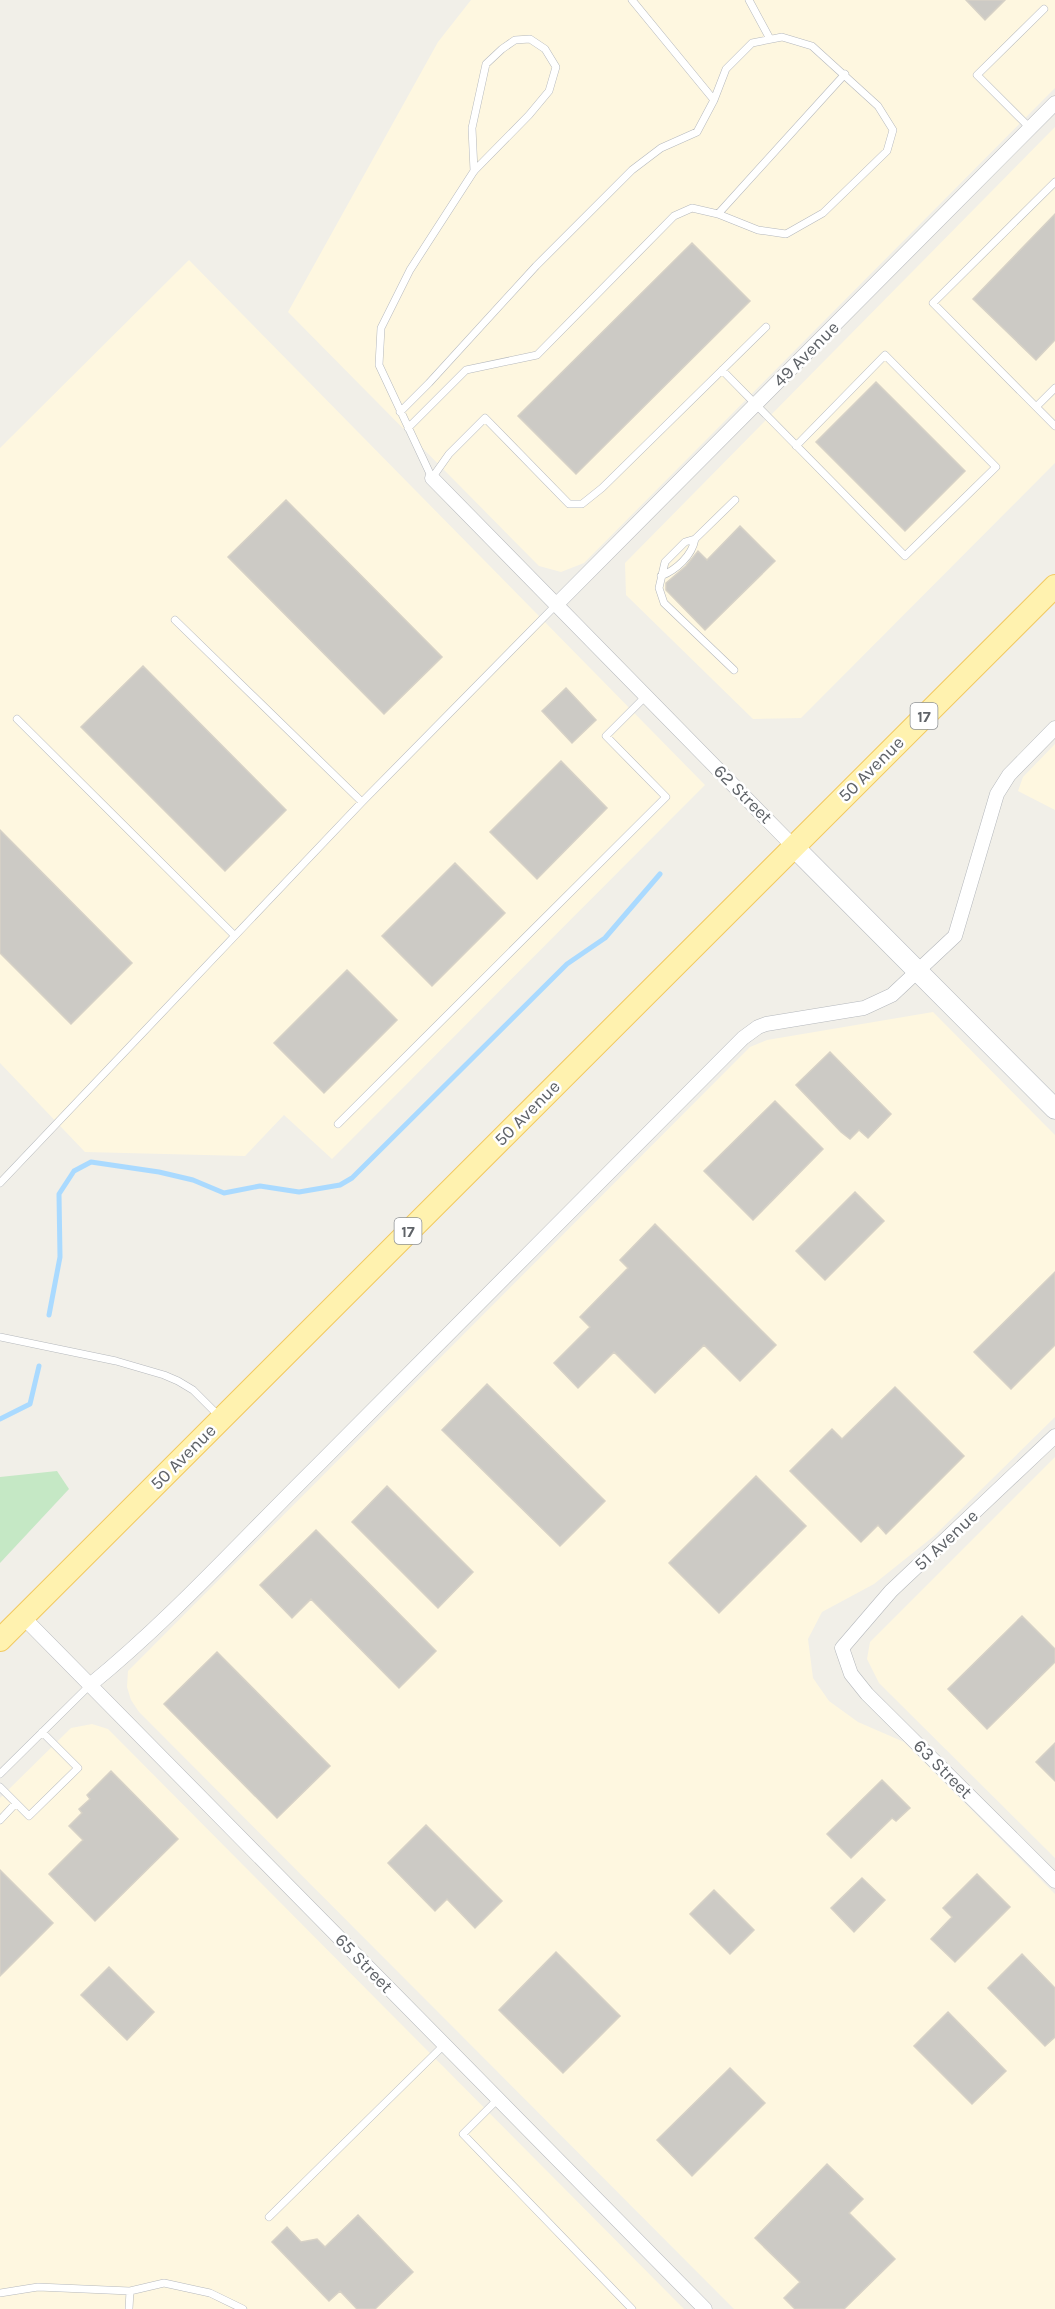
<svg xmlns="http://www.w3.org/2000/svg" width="1055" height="2309" font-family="Karla,sans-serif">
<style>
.commercial{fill:#fef7e0}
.green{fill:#c5e8c5}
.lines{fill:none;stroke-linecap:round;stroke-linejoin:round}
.stream{stroke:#aadaff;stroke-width:5}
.building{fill:#cccac5;stroke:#d6d1c6;stroke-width:1.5}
.service-casing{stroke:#b5b8bc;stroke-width:8}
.minor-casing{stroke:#b5b8bc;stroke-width:15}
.secondary-casing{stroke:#b6babf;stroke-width:21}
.primary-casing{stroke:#f2c960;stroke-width:24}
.service{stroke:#fff;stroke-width:7}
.minor{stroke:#fff;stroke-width:14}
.secondary{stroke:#fff;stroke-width:20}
.primary{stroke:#fff2af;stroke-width:22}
.labels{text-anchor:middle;stroke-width:5;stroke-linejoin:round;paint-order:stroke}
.shield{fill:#fff;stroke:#8f9295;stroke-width:1.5}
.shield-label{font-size:16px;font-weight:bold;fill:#5f6368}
.street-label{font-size:18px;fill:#5f6368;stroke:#fff}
</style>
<rect width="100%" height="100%" fill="#f1efe8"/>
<path class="commercial" d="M471,0h584v88l-471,475 -23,9 -22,-6 -251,-254 150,-270z
M1055,127v336l-254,255 -48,1 -127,-124 -1,-32z
M189,260l516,525 -373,374 -48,-44 -39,41 -160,-4 -85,-89v-615z
M1055,744v66l-37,-19 5,-14z
M933,1012l122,123v282l-121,119 -60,48 -52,28 -14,27 5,39 16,23 29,21 46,20 151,152v415h-321l-595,-597 -8,-12 -4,-13 1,-16 622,-624 17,-7z
M1055,1457v401l-176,-175 -12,-24 3,-17z
M92,1724l16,5 576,580h-684v-511l71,-70z"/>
<path class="green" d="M57,1471l12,18 -69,74v-86z"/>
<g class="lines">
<path class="stream" d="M49,1315l11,-58 -1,-63 15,-23 17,-9 68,10 34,8 31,13 36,-7 39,6 41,-7 12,-7 215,-214 38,-26 55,-64
M0,1419l30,-15 9,-38"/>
</g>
<path class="building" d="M966,0h39l-20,20z
M1055,214v126l-19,20 -63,-61z
M692,243l58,58 -174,173 -58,-58z
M876,382l89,89 -60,60 -89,-89z
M286,500l156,157 -58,57 -156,-157z
M740,526l35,35 -70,69 -39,-40v-7l20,-17 12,-15 9,9z
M143,666l143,144 -61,61 -144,-144z
M566,688l30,32 -24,23 -30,-32z
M561,761l46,47 -70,71 -47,-47z
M0,830l132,133 -61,61 -71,-71z
M455,863l50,50 -73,73 -50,-50z
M347,970l50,50 -73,73 -50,-50z
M830,1052l61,62 -23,24 -9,-8 -9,9 -9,-7 -45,-47z
M775,1101l48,48 -70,71 -49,-49z
M855,1192l29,29 -59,59 -29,-29z
M655,1224l121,121 -36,36 -36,-36 -49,48 -41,-41 -36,36 -24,-25 36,-36 -10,-10 48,-49 -8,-8z
M1055,1272v73l-44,44 -37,-37z
M487,1384l118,117 -45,45 -118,-116z
M895,1387l69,69 -78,78 -8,-9 -17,17 -71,-71 42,-42 10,10z
M756,1476l50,50 -87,87 -50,-50z
M387,1486l86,86 -35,36 -86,-86z
M316,1530l120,121 -37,37 -88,-89 -19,19 -32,-33z
M1022,1616l33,33v13l-68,67 -39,-40z
M217,1652l113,114 -53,52 -113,-114z
M1055,1743v38l-19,-19z
M111,1771l67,68 -83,82 -46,-47 34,-34 -14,-14 13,-13 -3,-4 11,-10 -3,-4z
M882,1780l28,28 -14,13 -4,-3 -41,40 -24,-24z
M426,1825l76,76 -27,27 -28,-29 -12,12 -47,-48z
M0,1870l53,53 -53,53z
M977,1874l33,33 -55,55 -24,-23 21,-22 -9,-9z
M862,1878l23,22 -31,32 -23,-24z
M714,1890l40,40 -24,24 -40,-40z
M556,1952l64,64 -57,57 -64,-63z
M1022,1954l33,34v49l-10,9 -57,-58z
M109,1967l45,45 -27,28 -46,-45z
M948,2012l58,59 -34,33 -58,-58z
M730,2068l35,35 -73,73 -35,-36z
M827,2164l36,35 -14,14 46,46 -51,50h-49l-11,-11 16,-16 -45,-44z
M358,2215l55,57 -38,37h-18l-17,-18 -11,10 -57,-59 15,-15 14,15 16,-3 8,8z"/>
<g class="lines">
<defs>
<path id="service" d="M632,0l82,100
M749,0l21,39
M1030,128l-53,-53 67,-66
M474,171l-2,-43 14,-64 16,-15 13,-9 15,-1 15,10 11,18 -7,24 -20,24 -55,56 -64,99 -29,58 -2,37 53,113 17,-24 36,-36 84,86h13l20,-16 164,-161
M1055,182l-122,121 122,123
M718,214l127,-140
M722,370l183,186 91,-89 -111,-112 -89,91
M1037,406l18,-18
M400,412l29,-29 107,-117 96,-96 29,-22 36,-16 17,-32 12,-31 26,-26 30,-6 30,9 66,60 15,24 -6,21 -64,62 -37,21 -28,-4 -40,-16 -26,-6 -18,8 -137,139 -71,15 -58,58
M661,576c15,-6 31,-20 34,-37
M175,620l187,182
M734,670l-70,-67 -5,-15 6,-26 20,-20 10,-3 40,-39
M17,719l217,216
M338,1124l328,-327 -60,-61 40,-40
M0,1183l362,-381 194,-197
M0,1337l116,24 48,14 14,6 15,9 27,27
M0,1774l90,-89
M0,1787l16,16 -16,17
M16,1803l13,13 49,-48 -36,-36
M498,2099l-35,35 169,175
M269,2217l175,-172
M0,2293l38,-6 92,4
M129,2309l1,-18 34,-8 46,10 33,16"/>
<path id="minor" d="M432,478l361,368
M556,605l499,-502
M1055,1436l-164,155 -49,57 9,26 16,20 188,187
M23,1617l682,692
M90,1685c81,-66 152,-145 226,-218 143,-142 284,-287 427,-429l15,-11 8,-3 98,-16 28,-13 63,-59 42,-142 12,-19 46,-47"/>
<path id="secondary" d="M793,846l262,263"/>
<path id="primary" d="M0,1640l1055,-1054"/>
</defs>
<use href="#service" class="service-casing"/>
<use href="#minor" class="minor-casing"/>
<use href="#secondary" class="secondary-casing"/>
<use href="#primary" class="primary-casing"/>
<use href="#service" class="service"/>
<use href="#minor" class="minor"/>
<use href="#secondary" class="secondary"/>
<use href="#primary" class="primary"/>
</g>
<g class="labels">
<g class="shield">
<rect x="910.5" y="703" width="27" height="26" rx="4.5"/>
<rect x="394.5" y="1218" width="27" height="26" rx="4.5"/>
</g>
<g class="shield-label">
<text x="924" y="722">17</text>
<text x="408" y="1237">17</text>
</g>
<g class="street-label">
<text transform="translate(806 354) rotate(-45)" y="6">49 Avenue</text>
<text transform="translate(871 769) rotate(-45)" y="6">50 Avenue</text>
<text transform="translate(743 794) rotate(45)" y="6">62 Street</text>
<text transform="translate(527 1113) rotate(-45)" y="6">50 Avenue</text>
<text transform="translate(183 1457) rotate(-45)" y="6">50 Avenue</text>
<text transform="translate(946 1540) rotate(-43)" y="6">51 Avenue</text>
<text transform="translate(943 1769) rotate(45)" y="6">63 Street</text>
<text transform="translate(364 1963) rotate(46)" y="6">65 Street</text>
</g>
</g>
</svg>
